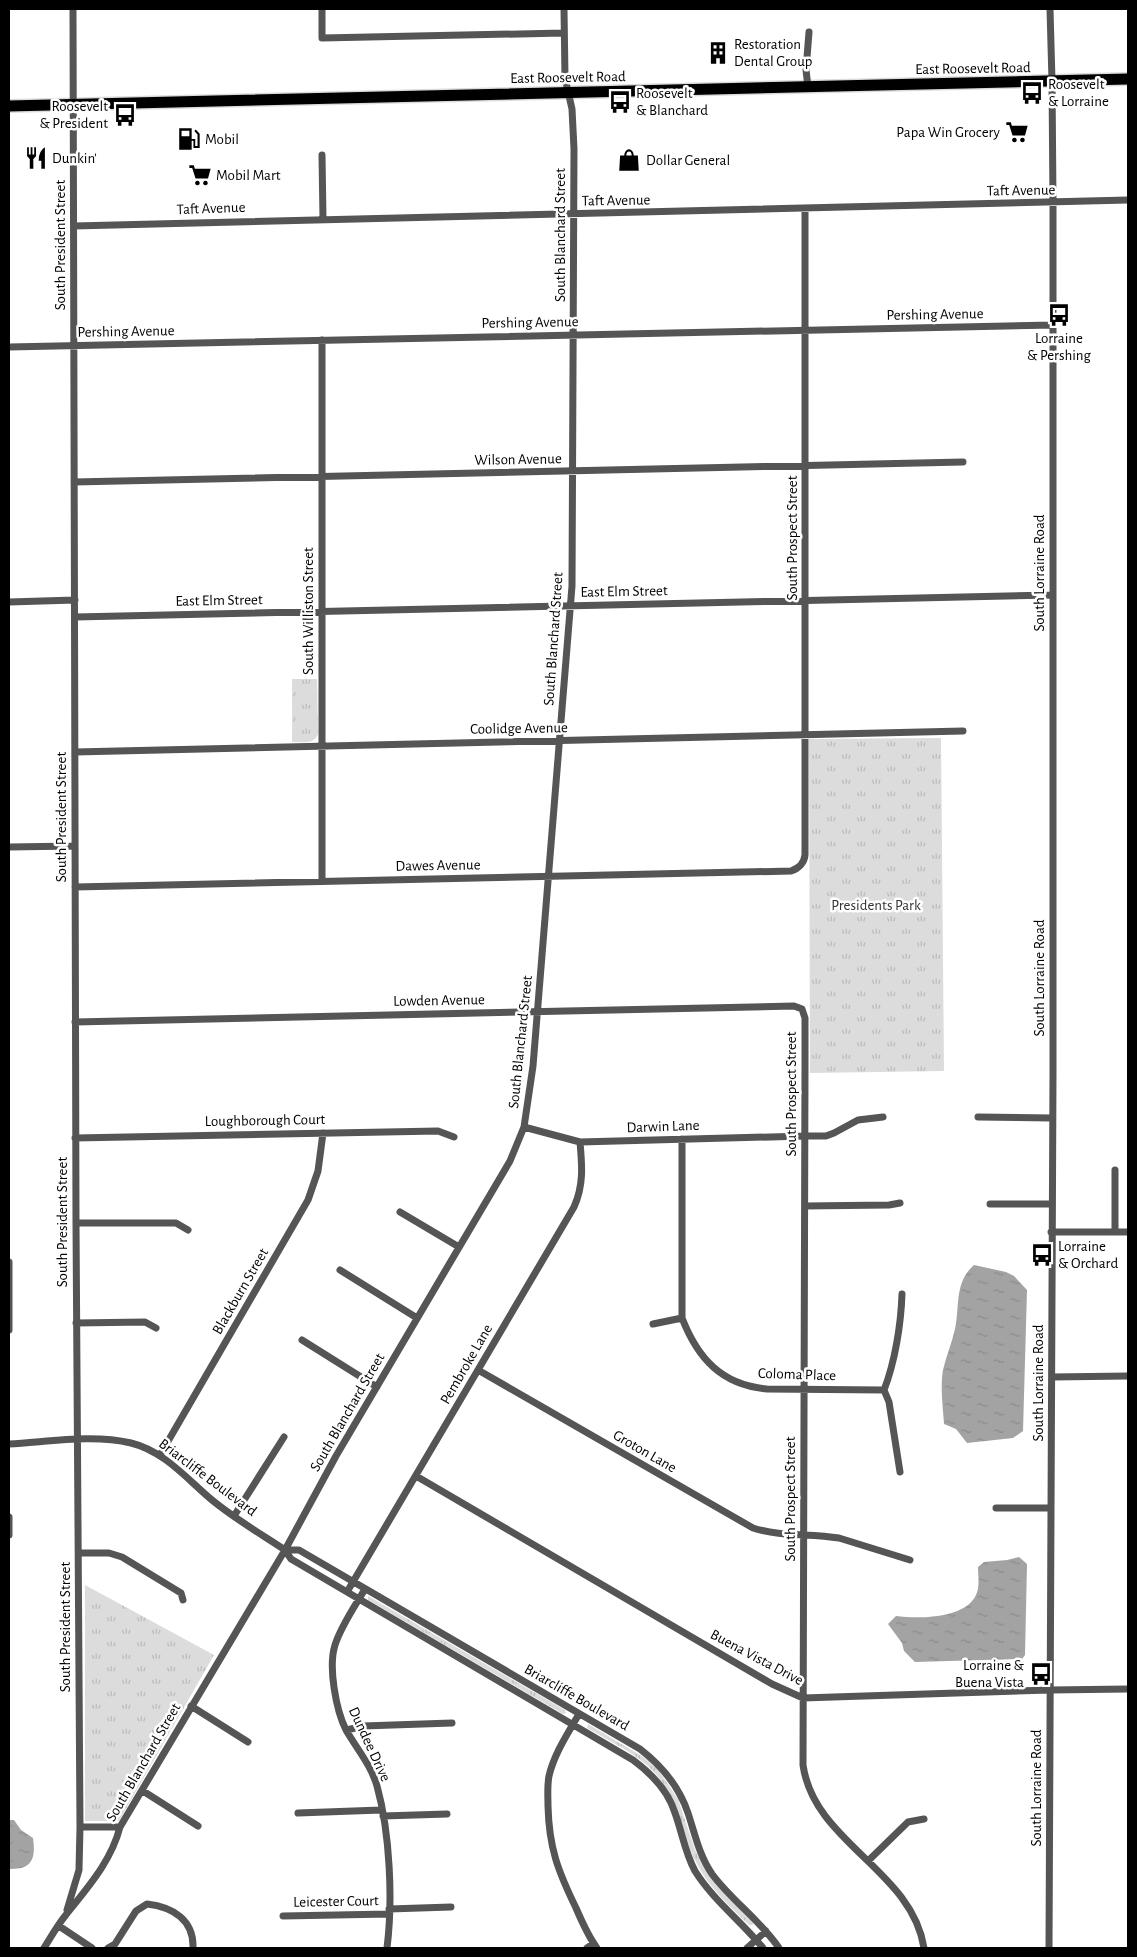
<svg xmlns="http://www.w3.org/2000/svg" width="1137" height="1957" font-family="'Alegreya Sans',sans-serif">
<style>
.grass{fill:url(#grass-tufts)}
.water{fill:url(#water-ripples)}
.lines{fill:none;stroke-linecap:round;stroke-linejoin:round}
.primary-casing{stroke:#dbdbdb;stroke-width:14}
.minor{stroke:#555;stroke-width:7}
.primary{stroke:#000;stroke-width:11}
.labels{text-anchor:middle;stroke-width:5;stroke-linejoin:round;paint-order:stroke}
.poi-label{font-size:15px;fill:#000;stroke:#fff;text-anchor:start}
.street-label{font-size:15px;fill:#000;stroke:#fff}
.park-label{font-size:15px;fill:#333;stroke:#fff}
</style>
<defs>
<pattern id="grass-tufts" width="24" height="20" patternUnits="userSpaceOnUse" patternTransform="scale(1.25)"><rect width="24" height="20" fill="#dcdcdc"/><path d="M3 7l-1-3M5 7V3M7 7l1-3M15 17l-1-3M17 17v-4M19 17l1-3" fill="none" stroke="#bbb"/></pattern>
<pattern id="water-ripples" width="26" height="14" patternUnits="userSpaceOnUse" patternTransform="scale(1.25)"><rect width="26" height="14" fill="#a3a3a3"/><path d="M2 4q2-2 4 0t4 0M15 11q2-2 4 0t4 0" fill="none" stroke="#8b8b8b"/></pattern>
</defs>
<rect width="100%" height="100%" fill="#fff"/>
<path class="grass" d="M317,679l1,55c-4,11 -16,8 -26,8v-63z
M941,738l3,333 -134,2 -1,-334z
M85,1585l129,70 -95,166h-34z
M368,1596l197,114 1,3 -3,1 -195,-114z
M588,1724l57,34 14,13 19,28 17,51 14,25 44,48v2h-4c-19,-19 -40,-37 -52,-61 -17,-32 -16,-62 -43,-92 -18,-19 -45,-31 -67,-44z"/>
<path class="water" d="M974,1265l32,7 8,4 13,14 -4,141 -10,7 -46,5 -11,-14 -12,-5c-1,-17 -4,-36 -1,-54 3,-14 9,-27 12,-41 5,-22 -1,-47 19,-64z
M1019,1557l8,7 -2,91 -3,4 -107,3 -11,-11 -2,-8 -14,-19 8,-8c22,3 69,3 80,-21 4,-8 2,-20 2,-28l6,-5 23,-2z
M9,1820h5l7,10 12,8c3,21 -1,32 -24,31z"/>
<g class="lines">
<defs>
<path id="primary" d="M9,106l1119,-27"/>
</defs>
<use href="#primary" class="primary-casing"/>
<path class="minor" d="M322,9v29l242,-5
M808,87l-2,-17 3,-38
M322,155l1,64
M74,226l1054,-26
M322,340v541
M9,347l1044,-22
M74,482l889,-20
M9,602l66,-2
M75,617l978,-22
M75,752l888,-21
M9,847l66,-1
M75,887l716,-16c8,-3 13,-7 14,-16v-646
M75,1022l719,-16 8,3 3,9v47l-2,700c11,78 109,105 121,183
M978,1117l74,1
M524,1127l56,15 225,-6h21l8,-3 24,-13 25,-3
M75,1138l363,-7 16,6
M682,1139v179c16,41 40,67 85,71l117,1
M1115,1170v62
M990,1204h61
M805,1206l84,-1 11,-2
M400,1212l59,35
M76,1223h100l12,7
M1051,1232h77
M9,1262v68
M340,1270l77,48
M76,1323l69,-1 11,6
M653,1324l29,-6
M302,1340l75,47
M478,1370l275,158c29,9 56,5 86,10l71,22
M1052,1377l76,-1
M884,1390c11,-28 17,-66 18,-96
M884,1390l5,12 11,70
M9,1444c39,-2 83,-10 122,-1 33,8 56,36 81,57 23,19 49,34 73,50l6,9 342,201c19,14 35,30 42,53 7,19 10,40 20,58 18,29 47,51 68,77
M160,1455l148,-255 10,-29 5,-38
M416,1476l356,208 31,14 247,-8 78,-1
M996,1508h55
M234,1516l50,-79
M9,1517v18
M285,1550h14l341,199c22,17 39,37 48,64 7,21 11,42 24,61 20,27 48,46 67,74
M79,1553h30l13,4 59,36 2,7
M365,1589c-10,17 -24,37 -30,56 -7,22 1,65 11,85 11,19 25,35 31,56 13,47 16,114 10,162
M347,1592l227,-385c10,-22 8,-42 6,-65
M191,1706l57,36
M579,1714c-11,19 -25,40 -30,62 -2,10 -1,20 -1,30 1,42 10,65 28,102 6,14 12,28 21,40
M347,1730l16,-4 89,-3
M143,1791l55,35
M298,1813l83,-3
M383,1816l64,-2
M80,1827h40
M868,1861l40,-39 16,-3
M389,1909l62,-2
M67,1910l12,-40 1,-43 -4,-604 -3,-1214
M283,1916l106,-2
M59,1926l33,22
M44,1948c7,-11 13,-22 21,-32 22,-28 46,-54 55,-89l165,-277 51,-94 174,-295 14,-34 9,-61 39,-480 2,-437 -2,-40 -7,-31 -1,-69
M108,1948l7,-4 21,-33 11,-7c26,3 47,16 46,44
M587,1948l6,-4
M747,1948l19,-17
M1049,1948l4,-874v-872l-1,-121 -2,-72"/>
<use href="#primary" class="primary"/>
</g>
<defs>
<symbol id="building-bare" viewBox="-9 -9 18 18"><path d="M-4-6H4V6H1V3H-1V6H-4ZM-2.5-4.3h1.7v1.8h-1.7ZM.8-4.3h1.7v1.8H.8ZM-2.5-1h1.7V.8h-1.7ZM.8-1h1.7V.8H.8Z" fill="#000" stroke="#fff" stroke-width="2.5" paint-order="stroke"/></symbol>
<symbol id="bus-bare" viewBox="-9 -9 18 18"><path d="M-5-6H5V4H4V6H2V4H-2V6H-4V4H-5ZM-3.5-4V0h7V-4ZM-3.5 1.2v1.5H-2V1.2ZM2 1.2v1.5H3.5V1.2Z" fill="#000" stroke="#fff" stroke-width="2.5" paint-order="stroke"/></symbol>
<symbol id="supermarket-bare" viewBox="-9 -9 18 18"><path d="M-6-5.5h2.5l.6 2H6L4.5 2H-2.5L-4.4-4H-6ZM-1.5 3.2a1.3 1.3 0 1 0 .1 0ZM3 3.2a1.3 1.3 0 1 0 .1 0Z" fill="#000" stroke="#fff" stroke-width="2.5" paint-order="stroke"/></symbol>
<symbol id="fuel-bare" viewBox="-9 -9 18 18"><path d="M-5.5-6h7V0h2V4h1.3V-2.5L3-4.5l.8-.8L6-3V5H2.5V1h-1V6h-7ZM-4.2-4.7v3.2H.2V-4.7Z" fill="#000" stroke="#fff" stroke-width="2.5" paint-order="stroke"/></symbol>
<symbol id="restaurant-bare" viewBox="-9 -9 18 18"><path d="M-5-6h1v4h1v-4h1v4h1v-4h1v5L-1.5 .5V6h-2V.5L-5-1ZM5-6V6H3V1.5H1.5Q1.5-4 5-6Z" fill="#000" stroke="#fff" stroke-width="2.5" paint-order="stroke"/></symbol>
<symbol id="shop-bare" viewBox="-9 -9 18 18"><path d="M-5-2.5h2.3a2.7 3.5 0 0 1 5.4 0H5L5.5 6h-11ZM-1.5-2.5h3a1.5 2.3 0 0 0-3 0Z" fill="#000" stroke="#fff" stroke-width="2.5" paint-order="stroke"/></symbol>
</defs>
<g fill-rule="evenodd">
<use href="#building-bare" x="702" y="37" width="32" height="32"/>
<use href="#bus-bare" x="1016" y="77" width="32" height="32"/>
<use href="#bus-bare" x="604" y="86" width="32" height="32"/>
<use href="#bus-bare" x="109" y="99" width="32" height="32"/>
<use href="#supermarket-bare" x="1001" y="116" width="32" height="32"/>
<use href="#fuel-bare" x="173" y="123" width="32" height="32"/>
<use href="#restaurant-bare" x="20" y="142" width="32" height="32"/>
<use href="#shop-bare" x="613" y="144" width="32" height="32"/>
<use href="#supermarket-bare" x="184" y="159" width="32" height="32"/>
<use href="#bus-bare" x="1043" y="299" width="32" height="32"/>
<use href="#bus-bare" x="1026" y="1239" width="32" height="32"/>
<use href="#bus-bare" x="1025" y="1658" width="32" height="32"/>
</g>
<g class="labels">
<g class="poi-label">
<text x="734" y="49">Restoration<tspan x="734" dy="17">Dental Group</tspan></text>
<text x="1048" y="89">Roosevelt<tspan x="1048" dy="17">&amp; Lorraine</tspan></text>
<text x="636" y="98">Roosevelt<tspan x="636" dy="17">&amp; Blanchard</tspan></text>
<text x="108" y="111" text-anchor="end">Roosevelt<tspan x="108" dy="17">&amp; President</tspan></text>
<text x="1000" y="137" text-anchor="end">Papa Win Grocery</text>
<text x="205" y="144">Mobil</text>
<text x="52" y="163">Dunkin'</text>
<text x="646" y="165">Dollar General</text>
<text x="216" y="180">Mobil Mart</text>
<text x="1059" y="343" text-anchor="middle">Lorraine<tspan x="1059" dy="17">&amp; Pershing</tspan></text>
<text x="1058" y="1251">Lorraine<tspan x="1058" dy="17">&amp; Orchard</tspan></text>
<text x="1024" y="1670" text-anchor="end">Lorraine &amp;<tspan x="1024" dy="17">Buena Vista</tspan></text>
</g>
<g class="street-label">
<text transform="translate(973 68) rotate(-1)" y="5">East Roosevelt Road</text>
<text transform="translate(568 77) rotate(-1)" y="5">East Roosevelt Road</text>
<text transform="translate(1021 190) rotate(-1)" y="5">Taft Avenue</text>
<text transform="translate(616 200) rotate(-1)" y="5">Taft Avenue</text>
<text transform="translate(211 208) rotate(-2)" y="5">Taft Avenue</text>
<text transform="translate(560 235) rotate(-90)" y="5">South Blanchard Street</text>
<text transform="translate(60 245) rotate(-90)" y="5">South President Street</text>
<text transform="translate(935 314) rotate(-1)" y="5">Pershing Avenue</text>
<text transform="translate(530 322) rotate(-1)" y="5">Pershing Avenue</text>
<text transform="translate(126 331) rotate(-1)" y="5">Pershing Avenue</text>
<text transform="translate(518 459) rotate(-1)" y="5">Wilson Avenue</text>
<text transform="translate(792 538) rotate(-90)" y="5">South Prospect Street</text>
<text transform="translate(1039 573) rotate(-90)" y="5">South Lorraine Road</text>
<text transform="translate(624 591) rotate(-1)" y="5">East Elm Street</text>
<text transform="translate(219 600) rotate(-1)" y="5">East Elm Street</text>
<text transform="translate(308 611) rotate(-90)" y="5">South Williston Street</text>
<text transform="translate(553 639) rotate(-86)" y="5">South Blanchard Street</text>
<text transform="translate(519 728) rotate(-1)" y="5">Coolidge Avenue</text>
<text transform="translate(61 817) rotate(-90)" y="5">South President Street</text>
<text transform="translate(438 865) rotate(-1)" y="5">Dawes Avenue</text>
<text transform="translate(1039 978) rotate(-90)" y="5">South Lorraine Road</text>
<text transform="translate(439 1000) rotate(-1)" y="5">Lowden Avenue</text>
<text transform="translate(520 1042) rotate(-84)" y="5">South Blanchard Street</text>
<text transform="translate(791 1094) rotate(-90)" y="5">South Prospect Street</text>
<text transform="translate(265 1120) rotate(-1)" y="5">Loughborough Court</text>
<text transform="translate(663 1126) rotate(-2)" y="5">Darwin Lane</text>
<text transform="translate(62 1222) rotate(-90)" y="5">South President Street</text>
<text transform="translate(240 1291) rotate(-60)" y="5">Blackburn Street</text>
<text transform="translate(466 1364) rotate(-60)" y="5">Pembroke Lane</text>
<text transform="translate(797 1374) rotate(2)" y="5">Coloma Place</text>
<text transform="translate(1038 1383) rotate(-90)" y="5">South Lorraine Road</text>
<text transform="translate(347 1412) rotate(-60)" y="5">South Blanchard Street</text>
<text transform="translate(645 1451) rotate(30)" y="5">Groton Lane</text>
<text transform="translate(208 1477) rotate(37)" y="5">Briarcliffe Boulevard</text>
<text transform="translate(790 1499) rotate(-90)" y="5">South Prospect Street</text>
<text transform="translate(65 1627) rotate(-90)" y="5">South President Street</text>
<text transform="translate(757 1657) rotate(28)" y="5">Buena Vista Drive</text>
<text transform="translate(577 1697) rotate(30)" y="5">Briarcliffe Boulevard</text>
<text transform="translate(370 1744) rotate(65)" y="5">Dundee Drive</text>
<text transform="translate(143 1762) rotate(-60)" y="5">South Blanchard Street</text>
<text transform="translate(1036 1788) rotate(-90)" y="5">South Lorraine Road</text>
<text transform="translate(336 1901) rotate(-1)" y="5">Leicester Court</text>
</g>
<g class="park-label">
<text x="876" y="910">Presidents Park</text>
</g>
</g>
<rect width="1137" height="1957" fill="none" stroke="#000000" stroke-width="20"/>
</svg>
